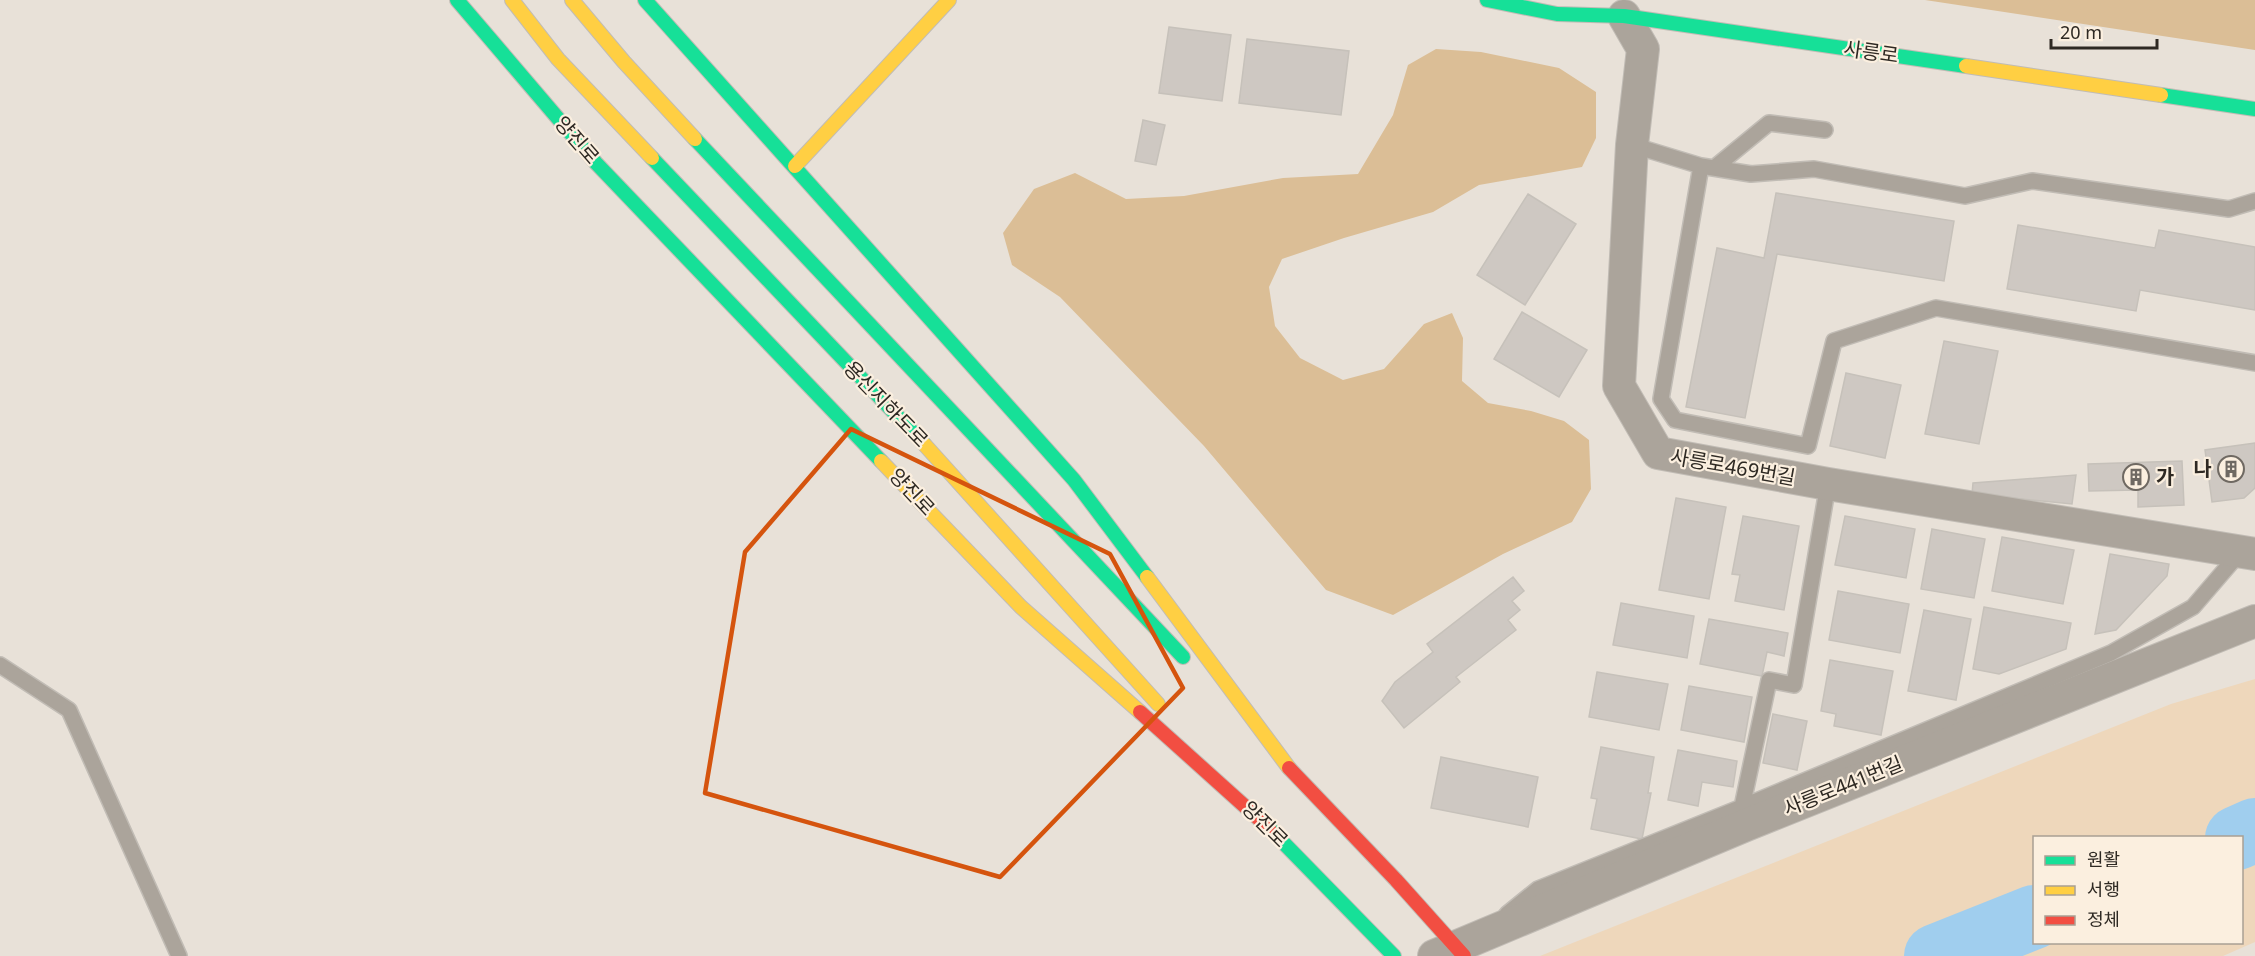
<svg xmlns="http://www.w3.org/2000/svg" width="2255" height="956" font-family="'Noto Sans','Noto Sans KR',sans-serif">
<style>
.green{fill:#eed7bb;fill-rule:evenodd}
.forest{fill:#dbbe96}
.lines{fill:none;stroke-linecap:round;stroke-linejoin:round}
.river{stroke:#a0ceee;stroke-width:64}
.building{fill:#cec8c2;stroke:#c6c1ba;stroke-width:1.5}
.lane-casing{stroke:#c1bcb5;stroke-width:18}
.street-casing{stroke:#c1bcb5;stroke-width:34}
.fast-casing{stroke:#c1bcb5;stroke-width:16}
.slow-casing{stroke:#c1bcb5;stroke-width:16}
.jam-casing{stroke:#c1bcb5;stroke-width:16}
.lane{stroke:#aba49b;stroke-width:15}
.street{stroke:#aba49b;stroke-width:32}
.fast{stroke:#16e098;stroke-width:14}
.slow{stroke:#ffcf43;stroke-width:14}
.jam{stroke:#f24e42;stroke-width:14}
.marked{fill:none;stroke:#d5540e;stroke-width:4.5;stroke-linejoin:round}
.labels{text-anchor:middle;stroke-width:4.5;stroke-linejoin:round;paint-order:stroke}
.street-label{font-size:20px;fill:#2e2923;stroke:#fbefdf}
.poi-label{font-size:20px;font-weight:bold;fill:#2e2923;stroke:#fbefdf;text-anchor:end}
</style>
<rect width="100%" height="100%" fill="#e8e1d8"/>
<path class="green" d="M2255,679v263l-32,14h-683l631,-252zM2034,838h208v104h-208z"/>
<path class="forest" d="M1925,0h330v50z
M1436,49l45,3 78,16 37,24v46l-14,29 -103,18 -46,27 -89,26 -62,21 -13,28 6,39 25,32 43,22 41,-11 40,-45 28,-11 11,25 -1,43 26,22 43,8 33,10 25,19 2,49 -19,33 -69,32 -110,61 -67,-25 -122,-144 -144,-149 -48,-32 -9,-32 31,-44 41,-16 51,26 58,-3 99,-18 75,-4 35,-59 15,-50z"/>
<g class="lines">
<path class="river" d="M2237,838l18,-8
M1936,956l98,-39"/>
</g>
<path class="building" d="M1169,27l62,8 -9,66 -63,-8z
M1247,39l102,12 -8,64 -102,-12z
M1143,120l22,5 -9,40 -21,-4z
M1776,193l178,28 -10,60 -167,-27 -32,164 -59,-11 31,-159 47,10z
M1528,194l48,30 -51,81 -48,-30z
M2018,225l137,23 4,-18 96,17v63l-115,-20 -4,21 -129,-22z
M1522,312l65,38 -28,47 -65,-38z
M1944,341l54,10 -19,93 -54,-10z
M1846,373l55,12 -16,73 -55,-12z
M2255,443v45l-11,10 -32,4 -7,-52z
M2182,461l2,44 -46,2v-17l-49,1 -1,-27z
M2076,475l-4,29 -100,-10 1,-11z
M1676,498l50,9 -17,92 -50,-9z
M1743,516l56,10 -15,84 -49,-9 5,-26 -8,-1z
M1845,516l70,13 -9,49 -71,-13z
M1932,529l53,10 -11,59 -53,-9z
M2002,537l72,13 -11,54 -71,-13z
M2110,554l59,10 -2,12 -51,54 -21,4z
M1513,577l11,14 -12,10 8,9 -12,10 8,10 -60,47 4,5 -56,46 -22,-27 13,-19 38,-30 -6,-8z
M1838,591l71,13 -9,49 -71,-13z
M1621,603l73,13 -7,42 -74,-13z
M1984,607l87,16 -5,26 -67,25 -26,-5z
M1924,610l47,9 -15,81 -48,-9z
M1709,619l79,14 -4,23 -17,-4 -5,24 -62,-12z
M1830,660l63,11 -12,64 -47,-9 2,-12 -15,-3z
M1597,672l71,12 -9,46 -70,-13z
M1689,686l63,11 -8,45 -63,-12z
M1773,714l34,7 -10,49 -34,-7z
M1601,747l53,10 -6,36h3l-9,46 -51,-10 6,-30 -6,-1z
M1678,750l59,11 -4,26 -31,-5 -4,24 -30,-6z
M1441,757l97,20 -10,50 -97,-19z"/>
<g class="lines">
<defs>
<path id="lane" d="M1632,145l69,21 50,8 63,-5 151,27 67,-15 197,28 26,-8
M1701,166l-40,233 14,21 133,26 26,-105 102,-33 319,55
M1714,168l55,-45 56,7
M0,665l69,45 110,246
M1742,807l27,-127 25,5 34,-201
M1507,914l31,-25 204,-82 369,-154 82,-46 49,-57"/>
<path id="street" d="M1624,16l19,33 -11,96 -13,241 39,67 170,31 427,70
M1434,956l312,-131 509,-204"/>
<path id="fast" d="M457,0l139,163 285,298
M645,0l429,480 73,97
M1487,0l70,14 67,2 342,50
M2161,95l94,14
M695,139l488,518
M652,158l272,286
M1269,828l125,128"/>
<path id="slow" d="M512,0l46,59 94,99
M572,0l52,62 71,77
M1966,66l195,29
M795,166l154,-166
M924,444l234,260
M881,461l140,146 119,105
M1147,577l142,191"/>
<path id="jam" d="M1140,712l129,116
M1289,768l107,112 68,76"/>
</defs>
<use href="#lane" class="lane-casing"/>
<use href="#street" class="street-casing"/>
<use href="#fast" class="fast-casing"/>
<use href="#slow" class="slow-casing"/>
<use href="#jam" class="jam-casing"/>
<use href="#lane" class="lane"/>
<use href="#street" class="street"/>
<use href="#fast" class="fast"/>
<use href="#slow" class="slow"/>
<use href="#jam" class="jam"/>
</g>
<path class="marked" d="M851,429l259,125 73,134 -183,189 -295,-84 40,-241z"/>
<defs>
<symbol id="building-ring" viewBox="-11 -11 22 22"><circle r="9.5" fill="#fbefdf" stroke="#6f6962" stroke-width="1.5"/><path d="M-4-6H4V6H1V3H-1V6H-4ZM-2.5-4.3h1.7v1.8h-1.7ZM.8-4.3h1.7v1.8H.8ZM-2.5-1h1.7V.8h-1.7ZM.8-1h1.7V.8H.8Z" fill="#6f6962"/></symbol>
</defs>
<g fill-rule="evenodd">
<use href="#building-ring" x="2216" y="454" width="30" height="30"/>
<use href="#building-ring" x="2121" y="462" width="30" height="30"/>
</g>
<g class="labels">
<g class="street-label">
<text transform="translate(1871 52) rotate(8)" y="7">사릉로</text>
<text transform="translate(577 140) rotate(49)" y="7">양진로</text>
<text transform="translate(886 404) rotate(46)" y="7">용신지하도로</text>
<text transform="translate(1733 467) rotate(10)" y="7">사릉로469번길</text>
<text transform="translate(912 492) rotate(47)" y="7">양진로</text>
<text transform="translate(1843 786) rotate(-22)" y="7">사릉로441번길</text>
<text transform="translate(1265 824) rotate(45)" y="7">양진로</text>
</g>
<g class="poi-label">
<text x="2212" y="476">나</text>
<text x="2156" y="484" text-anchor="start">가</text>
</g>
</g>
<rect x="2033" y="836" width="210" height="108" fill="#fbefdf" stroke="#a9a094" stroke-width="1.5"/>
<rect x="2045" y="856" width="30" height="9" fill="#16e098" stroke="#a9a094" stroke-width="1.5"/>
<text x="2087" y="866" font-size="18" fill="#2e2923">원활</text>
<rect x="2045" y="886" width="30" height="9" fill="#ffcf43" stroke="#a9a094" stroke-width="1.5"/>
<text x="2087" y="896" font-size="18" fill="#2e2923">서행</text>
<rect x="2045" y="916" width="30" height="9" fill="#f24e42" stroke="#a9a094" stroke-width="1.5"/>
<text x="2087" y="926" font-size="18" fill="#2e2923">정체</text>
<path d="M2051 39v9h106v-9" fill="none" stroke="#2e2923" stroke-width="3"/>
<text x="2060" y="39" font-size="18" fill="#2e2923" stroke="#fbefdf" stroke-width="4.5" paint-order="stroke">20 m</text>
</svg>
